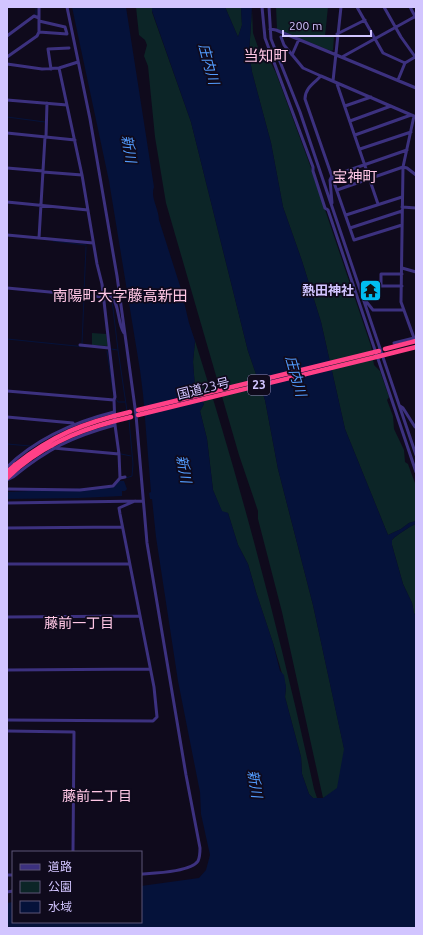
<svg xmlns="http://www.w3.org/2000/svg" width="423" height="935" font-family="Ubuntu,'Noto Sans JP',sans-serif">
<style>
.green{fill:#0c2527}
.water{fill:#05123a}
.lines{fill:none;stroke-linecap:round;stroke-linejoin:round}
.stream{stroke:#05123a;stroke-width:1}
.minor{stroke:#3c317f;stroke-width:3}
.highway{stroke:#ff4087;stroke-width:4.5}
.highway-bridge{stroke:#ff4087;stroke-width:4.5}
.labels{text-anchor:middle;stroke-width:3.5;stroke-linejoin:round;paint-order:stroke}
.shield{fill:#0f0a1c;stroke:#988dbb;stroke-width:1}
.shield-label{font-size:12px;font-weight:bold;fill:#d2c5ff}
.poi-label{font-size:13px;font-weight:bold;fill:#d2c5ff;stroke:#0f0a1c;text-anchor:end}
.street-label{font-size:13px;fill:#d2c5ff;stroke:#0f0a1c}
.water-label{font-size:14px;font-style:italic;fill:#539dff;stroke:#0f0a1c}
.neighbourhood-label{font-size:14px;fill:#ffc7e5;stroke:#0f0a1c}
.quarter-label{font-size:15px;fill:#ffc7e5;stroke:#0f0a1c}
</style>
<rect width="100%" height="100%" fill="#0f0a1c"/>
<path class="green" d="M136,7h16v5l39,110 57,229 17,49 13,69 35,136 39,180 -29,13 -41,-186 -24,-93v-8l-19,-56 -73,-252 -11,-66 -7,-71 -4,-10 3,-11 -2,-5 -6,-5z
M225,7h16l1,18 -4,12z
M276,7h52l-3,29 9,1 -1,13 -2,1 -54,-22z
M252,10l1,23 7,20 4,5 6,3 6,12 34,92 61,181 3,19 6,6 9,26 -2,3 6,16 1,13 10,21 1,12 3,2 8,22v35l-7,2 -8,6 -13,6 -43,-106 -24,-107 -19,-61 -19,-54 -12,-64 -19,-71 -3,-19z
M92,333l14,1 2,12 -16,-1z
M195,341c47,147 86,297 119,448l3,9h-4l-4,-4 -7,-20 -1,-17 -16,-60 1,-10 -13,-44 -17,-51 -8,-28 -10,-19 -10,-32 -6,-1 -9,-22 -6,-51 -7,-28 4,-7 -9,-16 -2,-26z
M416,524v92l-2,-3 -2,-10 -9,-19 -11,-39v-5c3,-4 20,-15 24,-16z"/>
<path class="water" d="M72,7h54l28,180c-4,10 5,22 5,33l22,69 8,34 6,18 -2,21 2,26 9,16 -4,7 7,28 6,51 9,21 6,2 10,32 10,19 8,28 17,51 7,28 4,4 2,12 -1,10 16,60 1,17 7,20 4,4h10l14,-10 7,-39 -31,-144 -35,-136 -13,-69 -17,-49 -57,-229 -39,-111v-4h73l13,30 4,-12 -1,-18h11l-3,46 3,19 19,71 12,64 19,54 19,61 24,107 43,106 13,-6 8,-6 7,-2v3c-4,1 -21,12 -24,16v5l11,39 9,19 2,10 2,3v312h-409v-25l6,-1v20h128v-36l58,-8 7,-8 4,-15 -9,-41 -1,-22 -22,-111 -22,-144 -4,-38h-2l-1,-6 2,-1 -8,-98 -3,-24 -31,-189z
M119,481h5l3,8 -2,2h-3v5l-43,2 -72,1v-7l106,-5z"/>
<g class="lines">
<path class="stream" d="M36,16v-9
M7,117l38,5
M53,241l33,4
M84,293l2,-46
M108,298l4,2 6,50
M7,339l79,8
M82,344l2,-47
M111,349l7,1 9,61
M107,351l7,46
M116,399l2,3h7
M7,444l23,2
M121,454l10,2
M126,478l6,-2 1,-12 -4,-44"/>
<path class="minor" d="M67,7l23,112 27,157 19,139 11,128 39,232 14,73c0,5 0,9 -2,13 -7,11 -44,12 -57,13
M262,7l3,31 48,129v4l12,37 3,2 88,262
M269,7l2,32 29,73 116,343
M357,7l26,46 22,10
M384,7l17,30 15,21
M410,7l6,11
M270,29l6,1 140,58
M39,32l28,2 -2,-7 -26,-6
M337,34l28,-14
M7,36l27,-20 5,2
M281,37l3,8 19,23 18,8
M292,55l7,-16
M7,57l30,-21 2,-4v-25
M342,57l74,-41
M7,64l35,5 17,-1 19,-6
M59,68l23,107 15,89 5,20 13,113 -1,3
M51,69l-3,-20 21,-1
M398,80l7,-17 10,-6
M333,81l8,-74
M337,84l41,120
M7,100l60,5
M345,106l26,-9
M414,116l-11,51 -2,135 13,36h2
M350,121l41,-15
M7,133l68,7
M355,135l56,-20
M46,137l1,-34
M360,149l51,-17
M7,168l36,3
M43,172l39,3
M337,190l66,-23 4,1 9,7
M7,202l81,8
M332,203l-2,-23 2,-4 75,-26
M402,207l14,1
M346,215l56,-18
M402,225l-48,15 -49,-141c0,-11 9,-16 16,-23l95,41
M350,228l52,-17
M7,235l86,8
M39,238l6,-101
M402,268l14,4
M402,286h-21v-12h21
M7,288l96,9 8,-1c9,9 6,26 13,37
M365,300l8,10h31
M394,343l20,-5v2
M80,345l29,3
M7,391l107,9 1,25c-44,12 -67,24 -102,52l-6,3
M400,406l3,2 12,19h1
M7,417l66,6v2
M115,425l4,29 1,24
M53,448l66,6
M7,467c30,-29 67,-45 107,-55
M7,489l73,1 33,-4 7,-8 5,-1
M7,503l136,-2
M7,528l115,-1
M7,564h122
M7,617l132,-1
M7,670l143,-1
M7,720l146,1 4,-4 -3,-30 -34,-173 -1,-6 16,-7
M7,731l67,1 -1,120
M7,875h6
M7,892l6,-1"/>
<path class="highway" d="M380,356l36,-9
M7,472l8,-7
M7,478l11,-10"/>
<path class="highway-bridge" d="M385,349l31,-8
M138,410l241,-59
M138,415l242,-59
M15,465c38,-30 68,-42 115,-53
M18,468c35,-28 69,-41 113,-51"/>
</g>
<defs>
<symbol id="temple-square" viewBox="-11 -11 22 22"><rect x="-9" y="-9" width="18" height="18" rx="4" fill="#00bef0" stroke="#0f0a1c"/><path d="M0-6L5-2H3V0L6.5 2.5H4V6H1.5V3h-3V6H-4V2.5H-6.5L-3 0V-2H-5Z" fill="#111"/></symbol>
</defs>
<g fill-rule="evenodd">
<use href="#temple-square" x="358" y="278" width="25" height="25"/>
</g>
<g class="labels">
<rect class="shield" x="248" y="375" width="22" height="20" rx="3"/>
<g class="shield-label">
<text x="259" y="389">23</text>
</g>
<g class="poi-label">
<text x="354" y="295">熱田神社</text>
</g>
<g class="street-label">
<text transform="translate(203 388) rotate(-14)" y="5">国道23号</text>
</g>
<g class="water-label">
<text transform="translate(209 64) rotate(75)" y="5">庄内川</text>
<text transform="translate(129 149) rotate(80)" y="5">新川</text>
<text transform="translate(296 376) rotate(74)" y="5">庄内川</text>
<text transform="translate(184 469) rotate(79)" y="5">新川</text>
<text transform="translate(255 784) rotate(80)" y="5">新川</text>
</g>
<g class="neighbourhood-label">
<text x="79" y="628">藤前一丁目</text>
<text x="97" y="801">藤前二丁目</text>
</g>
<g class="quarter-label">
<text x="266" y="61">当知町</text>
<text x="355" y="182">宝神町</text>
<text x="120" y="301">南陽町大字藤高新田</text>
</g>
</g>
<rect width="423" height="935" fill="none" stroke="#d2c5ff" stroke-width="16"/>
<rect x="12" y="851" width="130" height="72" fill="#0f0a1c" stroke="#5d5577"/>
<rect x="20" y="864" width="20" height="6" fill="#3c317f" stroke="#5d5577"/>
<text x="48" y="871" font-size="12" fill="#d2c5ff">道路</text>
<rect x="20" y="881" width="20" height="12" fill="#0c2527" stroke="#5d5577"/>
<text x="48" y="891" font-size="12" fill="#d2c5ff">公園</text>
<rect x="20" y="901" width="20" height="12" fill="#05123a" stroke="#5d5577"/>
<text x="48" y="911" font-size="12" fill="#d2c5ff">水域</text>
<path d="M283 30v6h88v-6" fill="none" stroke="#d2c5ff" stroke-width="2"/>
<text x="289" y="30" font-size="12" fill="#d2c5ff" stroke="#0f0a1c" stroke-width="3" paint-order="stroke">200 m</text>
</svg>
